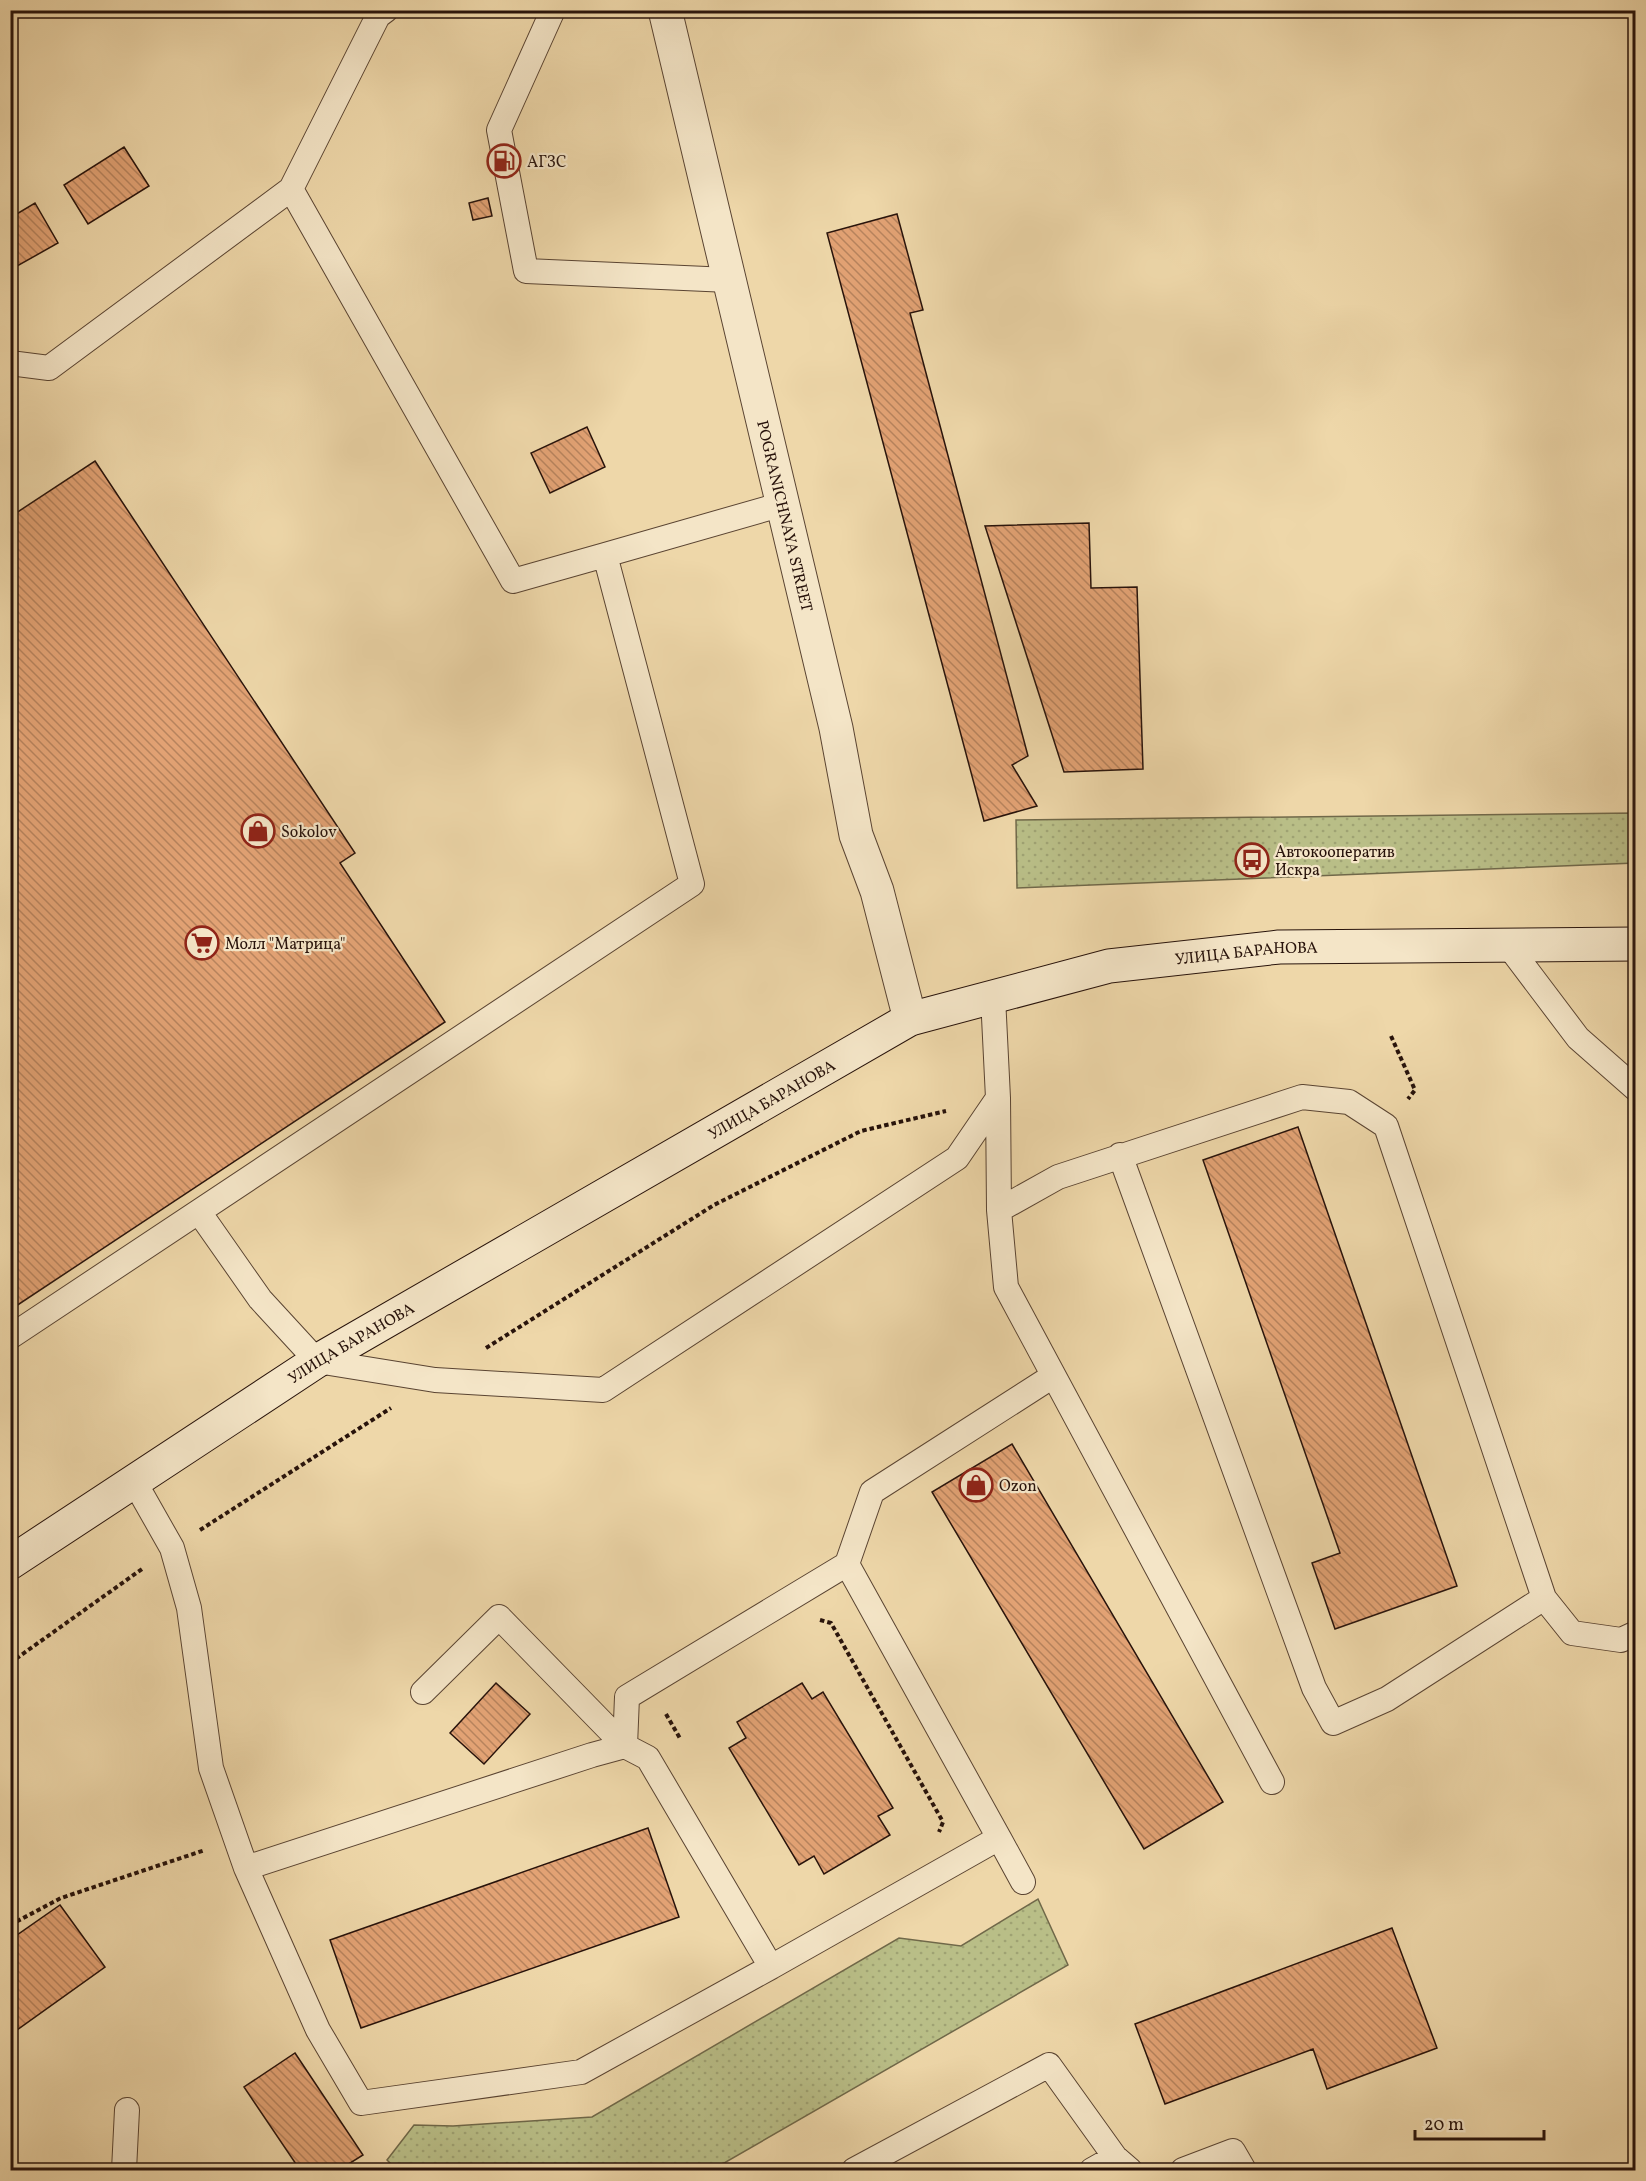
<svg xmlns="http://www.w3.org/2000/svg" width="1646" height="2181" font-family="Vollkorn,serif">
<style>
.grass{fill:url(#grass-dots);stroke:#706849;stroke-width:1.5}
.building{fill:url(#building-back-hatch);stroke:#28130b;stroke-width:1.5}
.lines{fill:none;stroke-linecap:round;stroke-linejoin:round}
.service-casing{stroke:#5a4432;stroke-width:26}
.minor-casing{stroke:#5a4432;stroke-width:35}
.secondary-casing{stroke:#28130b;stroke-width:35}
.path{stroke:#28130b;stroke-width:4;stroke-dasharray:4.5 3;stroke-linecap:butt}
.service{stroke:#f4e5c7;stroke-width:24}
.minor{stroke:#f4e5c7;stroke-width:33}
.secondary{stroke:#f4e5c7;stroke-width:33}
.labels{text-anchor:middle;stroke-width:4.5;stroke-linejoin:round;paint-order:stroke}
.poi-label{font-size:16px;fill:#28130b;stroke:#f4e5c7;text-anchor:start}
.street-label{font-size:16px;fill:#28130b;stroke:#f4e5c7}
</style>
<defs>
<pattern id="grass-dots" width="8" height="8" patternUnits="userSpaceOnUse" patternTransform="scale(1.5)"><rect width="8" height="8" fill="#b9be87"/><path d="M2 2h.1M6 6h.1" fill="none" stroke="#9fa273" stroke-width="1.8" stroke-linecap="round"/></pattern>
<pattern id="building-back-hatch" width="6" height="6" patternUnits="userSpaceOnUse" patternTransform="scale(1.5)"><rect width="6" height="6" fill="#e2a274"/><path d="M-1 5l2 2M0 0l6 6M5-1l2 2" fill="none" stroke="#b7835d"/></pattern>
</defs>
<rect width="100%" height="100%" fill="#eed7a9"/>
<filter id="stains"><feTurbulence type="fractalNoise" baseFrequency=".00333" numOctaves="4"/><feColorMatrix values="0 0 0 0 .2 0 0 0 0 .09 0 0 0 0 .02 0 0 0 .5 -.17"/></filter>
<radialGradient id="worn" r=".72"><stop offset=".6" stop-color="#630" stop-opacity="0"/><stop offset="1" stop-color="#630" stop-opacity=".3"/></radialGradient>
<path class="grass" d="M1635,813v50l-618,25 -1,-68z
M1038,1899l30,66 -356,205h-315l-10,-10 27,-35 39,1 139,-9 307,-179 62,8z"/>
<path class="building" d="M124,147l25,39 -61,38 -24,-39z
M488,198l4,18 -19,4 -4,-17z
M35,203l23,40 -48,27v-52z
M897,214l26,96 -13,3 118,443 -16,9 25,41 -53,15 -157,-588z
M587,427l18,40 -55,26 -19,-40z
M95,461l260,392 -15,10 105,159 -435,288v-793z
M1089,523l2,65 46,-1 6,182 -79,3 -79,-246z
M1298,1127l159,459 -122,43 -23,-66 28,-10 -137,-393z
M1012,1444l211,358 -79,47 -212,-357z
M496,1683l34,31 -46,50 -34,-31z
M802,1683l10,16 11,-7 70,116 -15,8 12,19 -66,39 -10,-18 -15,9 -70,-117 17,-10 -9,-16z
M648,1828l31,89 -318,111 -31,-88z
M60,1905l45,62 -95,68v-95z
M1392,1928l45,120 -110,41 -14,-40 -148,55 -30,-80z
M295,2053l68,102 -24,15h-39l-56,-83z"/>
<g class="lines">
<defs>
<path id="service" d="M553,10l-54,120 27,141 203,9
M291,189l222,392 92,-26
M10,363l39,5 242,-179 87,-173 8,-6
M1507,944l71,94 58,51
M998,1098l1,112 59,-33 244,-80 47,5 37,24 158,472 28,35 49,7 15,-7
M1120,1155l194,533 19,35 54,-24 157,-101
M999,1210l7,77 266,495
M199,1212l61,87 57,62 118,19 168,10 354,-232 41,-60 -5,-101
M10,1337l682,-453 -87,-329 178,-51
M134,1481l38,67 17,60 22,160 35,100 72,162 43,73 220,-31 190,-105 -123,-209 -23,-12 -33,9 -346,113
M423,1692l76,-75 126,129
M625,1746l2,-49 220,-133
M999,1838l24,44
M771,1967l228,-129 -152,-274 25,-72 181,-116
M124,2170l3,-60
M854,2170l195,-105 66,92
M1092,2170l23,-13 15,13
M1183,2170l50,-19 11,19"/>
<g id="minor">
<path id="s1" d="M665,10l171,718 20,107 21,56 33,128"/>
</g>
<g id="secondary">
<path id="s2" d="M10,1563l307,-202 593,-342 199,-53 170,-19 357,-3"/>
</g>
</defs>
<use href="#service" class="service-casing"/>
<use href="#minor" class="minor-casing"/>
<use href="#secondary" class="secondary-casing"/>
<path class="path" d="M1391,1036l24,54 -7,9
M486,1348l228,-143 147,-74 85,-20
M200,1530l191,-122
M820,1620l11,3 112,199 -4,10
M10,1663l132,-94
M666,1714l15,26
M10,1925l51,-27 144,-48"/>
<use href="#service" class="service"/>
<use href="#minor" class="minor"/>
<use href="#secondary" class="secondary"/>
</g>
<defs>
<symbol id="fuel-ring" viewBox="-11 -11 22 22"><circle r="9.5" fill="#f4e5c7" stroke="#8f2418" stroke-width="1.5"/><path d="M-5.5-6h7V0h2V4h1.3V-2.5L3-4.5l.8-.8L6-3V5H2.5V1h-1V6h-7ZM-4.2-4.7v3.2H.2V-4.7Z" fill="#8f2418"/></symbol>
<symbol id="shop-ring" viewBox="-11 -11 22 22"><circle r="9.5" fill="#f4e5c7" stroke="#8f2418" stroke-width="1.5"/><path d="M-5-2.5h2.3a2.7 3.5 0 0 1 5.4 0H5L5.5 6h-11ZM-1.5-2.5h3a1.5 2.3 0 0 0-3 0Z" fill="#8f2418"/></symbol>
<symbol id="bus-ring" viewBox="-11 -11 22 22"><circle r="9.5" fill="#f4e5c7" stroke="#8f2418" stroke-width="1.5"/><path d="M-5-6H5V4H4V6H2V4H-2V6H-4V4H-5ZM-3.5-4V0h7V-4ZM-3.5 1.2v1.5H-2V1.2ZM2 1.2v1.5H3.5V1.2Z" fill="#8f2418"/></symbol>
<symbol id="supermarket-ring" viewBox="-11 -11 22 22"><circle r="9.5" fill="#f4e5c7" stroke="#8f2418" stroke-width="1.5"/><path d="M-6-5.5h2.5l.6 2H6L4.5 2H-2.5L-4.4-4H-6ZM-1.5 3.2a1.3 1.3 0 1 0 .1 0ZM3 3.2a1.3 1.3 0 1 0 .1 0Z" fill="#8f2418"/></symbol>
</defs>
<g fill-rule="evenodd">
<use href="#fuel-ring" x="485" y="142" width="38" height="38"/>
<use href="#shop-ring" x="239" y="812" width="38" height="38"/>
<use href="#bus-ring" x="1233" y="841" width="38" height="38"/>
<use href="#supermarket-ring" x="183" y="924" width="38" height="38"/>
<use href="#shop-ring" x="957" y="1466" width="38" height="38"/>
</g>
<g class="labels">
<g class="poi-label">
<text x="527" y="167">АГЗС</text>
<text x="281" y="837">Sokolov</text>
<text x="1275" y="857">Автокооператив<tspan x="1275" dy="18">Искра</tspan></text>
<text x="225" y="949">Молл "Матрица"</text>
<text x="999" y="1491">Ozon</text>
</g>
<g class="street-label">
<text dy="6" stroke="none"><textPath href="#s1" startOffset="520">POGRANICHNAYA STREET</textPath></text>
<text dy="6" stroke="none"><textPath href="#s2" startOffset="1396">УЛИЦА БАРАНОВА</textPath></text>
<text dy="6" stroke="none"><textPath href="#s2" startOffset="892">УЛИЦА БАРАНОВА</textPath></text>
<text dy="6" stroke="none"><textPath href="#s2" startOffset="406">УЛИЦА БАРАНОВА</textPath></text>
</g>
</g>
<rect width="1646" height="2181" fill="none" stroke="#eed7a9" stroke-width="36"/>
<rect x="12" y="12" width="1622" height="2157" fill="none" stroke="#28130b" stroke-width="3"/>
<rect x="18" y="18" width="1610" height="2145" fill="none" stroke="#28130b" stroke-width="1.5"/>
<path d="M1415 2130v9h129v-9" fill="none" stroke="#28130b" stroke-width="3"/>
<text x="1424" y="2130" font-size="18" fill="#28130b" stroke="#f4e5c7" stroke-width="4.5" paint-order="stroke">20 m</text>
<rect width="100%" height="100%" filter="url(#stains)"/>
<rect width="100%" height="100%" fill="url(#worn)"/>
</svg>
